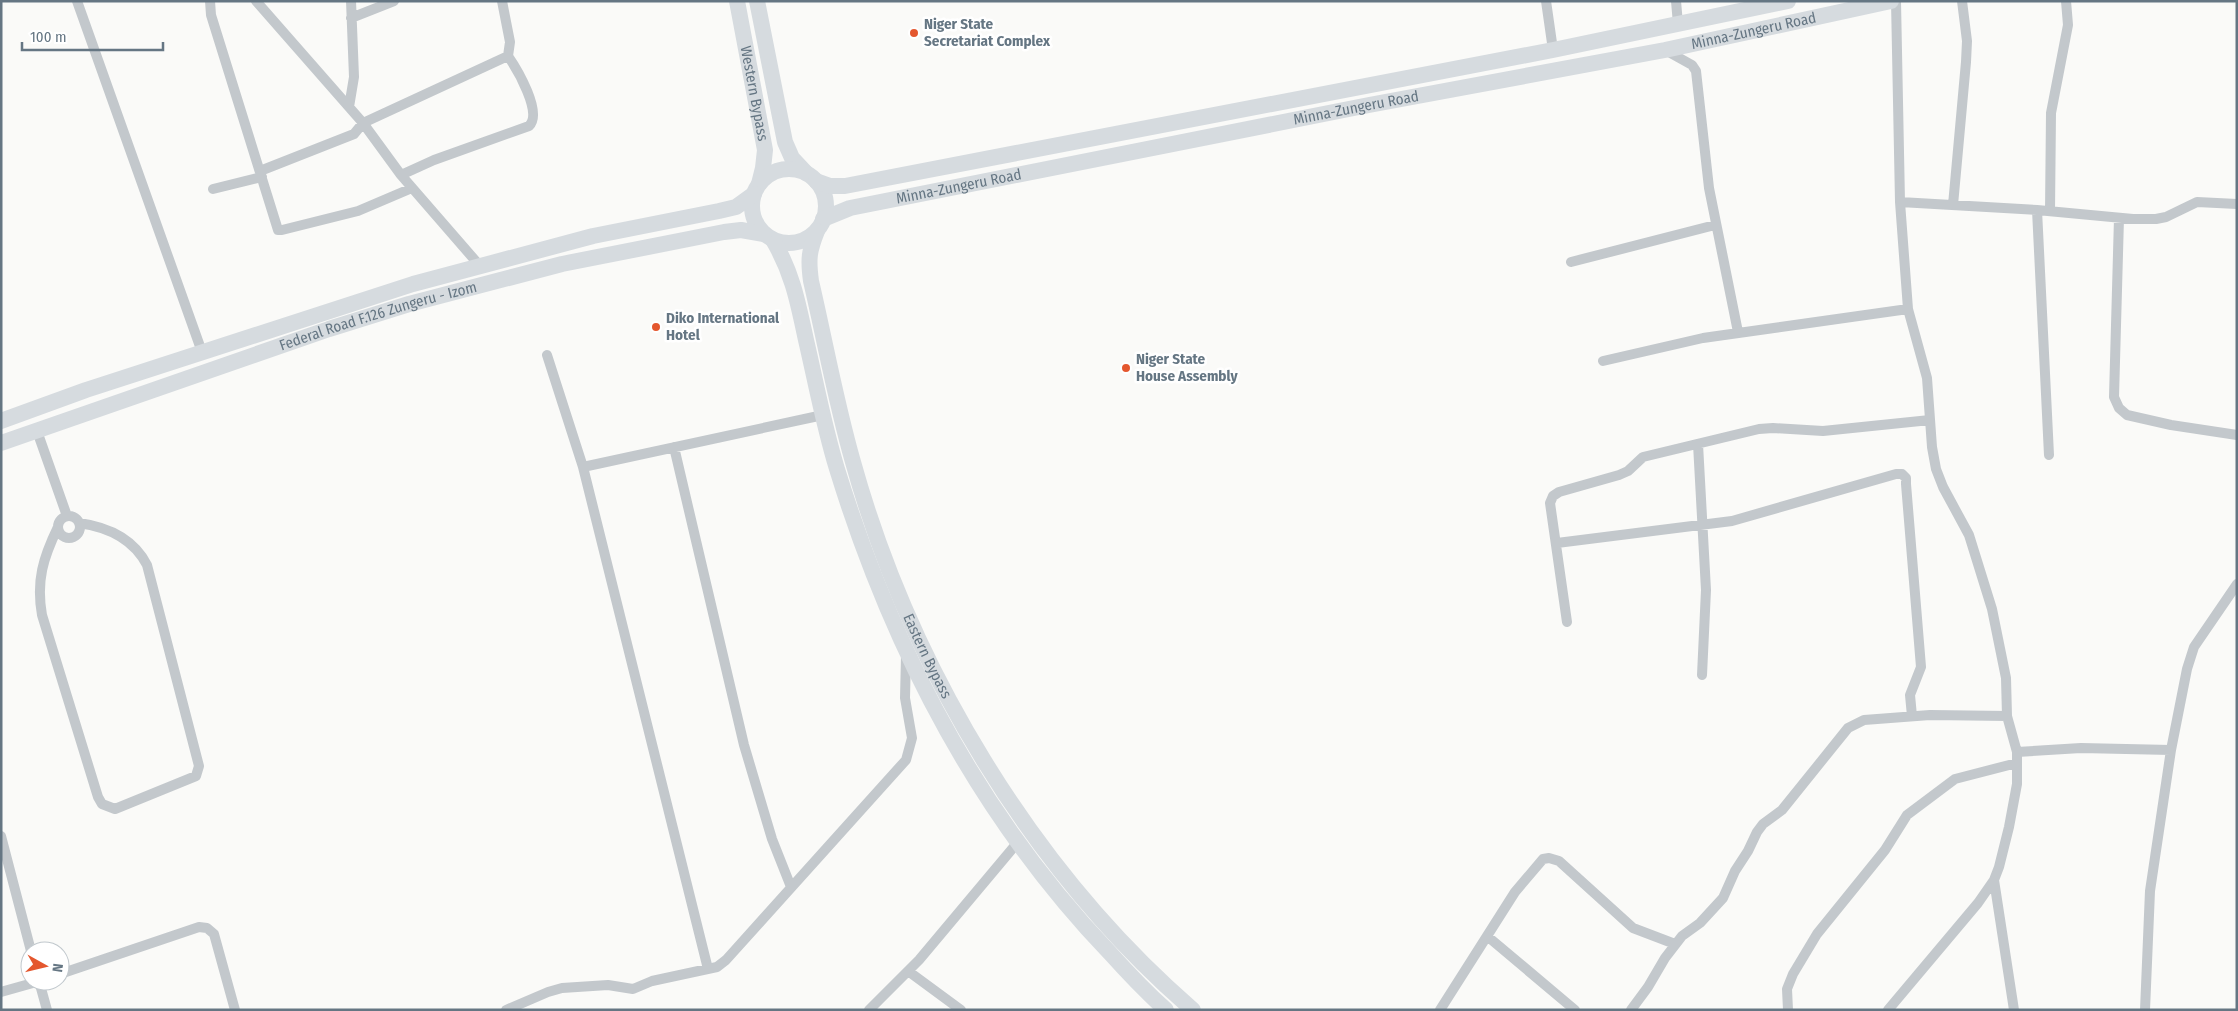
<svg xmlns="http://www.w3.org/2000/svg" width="2238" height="1011" font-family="'Fira Sans Condensed',sans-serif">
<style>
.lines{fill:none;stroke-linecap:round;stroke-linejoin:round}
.street{stroke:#c3c8cc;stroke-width:10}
.primary{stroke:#d6dbdf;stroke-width:16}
.poi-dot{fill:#e4572e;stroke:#fff;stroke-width:2}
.labels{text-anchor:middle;stroke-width:5;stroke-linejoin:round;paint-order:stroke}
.poi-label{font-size:15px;font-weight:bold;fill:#657683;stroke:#fff;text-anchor:start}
.street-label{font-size:15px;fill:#657683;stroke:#fff}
</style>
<rect width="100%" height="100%" fill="#fafaf8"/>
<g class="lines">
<path class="street" d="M77,1l125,351
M210,1l1,14 67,215h4l76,-19 54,-23
M256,1l107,122 38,52 79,91
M1546,1l7,49
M1676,1l2,23
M351,18l43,-17
M1665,50l27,15 4,6 13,117 29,144
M349,107l5,-30 -3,-76
M260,171l94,-37 9,-11 145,-67 2,-14 -8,-41
M401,175l33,-15 95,-34c14,-13 -12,-57 -21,-70
M213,189l49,-12
M1900,202l137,8 96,9h23l10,-2 31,-15 40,2
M1953,205l13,-143 1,-21 -5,-40
M2037,210l12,245
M2050,211l1,-98 17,-88 -2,-24
M2119,218l-5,179 5,11 8,7 44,10 66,10
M1571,262l144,-37
M547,355l36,112 125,502
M1603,361l100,-23 205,-29
M37,431l30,85
M1698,444l8,146 -4,85
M674,447l70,298 28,94 19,48
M583,467l240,-52
M58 527a11 11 0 1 1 22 0a11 11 0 1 1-22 0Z
M58,527c-15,31 -22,54 -16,88l56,182 4,7 13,5 81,-33 3,-10 -52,-201c-14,-27 -39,-38 -68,-42
M1557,543l175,-22 164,-47h6l4,4v6l15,183 -11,28 2,21
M1567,622l-17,-119 3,-7 6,-4 60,-17 9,-4 15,-14 116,-28 14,-1 50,3 107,-11
M2017,752l64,-4 90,2
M1,836l30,115
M1994,880l20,130
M1487,936l88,74
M908,971l53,39
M60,974l139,-47 8,1 7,6 21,76
M39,981l8,29
M1,992l39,-11
M506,1010l42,-18 14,-4 46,-3 25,4 19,-8 65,-14 9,-7 180,-200 6,-22 -7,-40 1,-42
M869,1010l50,-50 99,-118
M1440,1010l75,-118 28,-33 6,-1 10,3 74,67 42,16
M1631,1010l17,-23 17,-29 17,-22 18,-13 23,-25 12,-27 13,-20 9,-19 6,-8 19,-14 66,-82 16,-8 66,-5 77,1
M1788,1010l-1,-21 6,-15 24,-40 68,-84 22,-35 48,-36 62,-16
M1888,1010l90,-107 16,-23 5,-13 10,-40 8,-43v-32l-10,-36 -1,-38 -14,-69 -23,-74 -26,-48 -7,-18 -4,-22 -5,-69 -19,-69 -8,-107 -4,-201
M2145,1010l5,-119 21,-141 16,-81 7,-22 43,-63"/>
<g class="primary">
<path id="s1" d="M737,1l28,149 -2,18 -4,16"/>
<path d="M757,1l28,141 7,16 14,15"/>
<circle cx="789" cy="206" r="37"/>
<path d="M816,181l14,5h15l708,-136 235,-49"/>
<path id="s2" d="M823,219l27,-11 519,-103 296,-55 226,-49"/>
<path id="s3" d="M817,231c-8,20 -9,28 -6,50 14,60 25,122 42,181 57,205 179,409 340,548"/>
<path d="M773,240c20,34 25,63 33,100 10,43 18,87 31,129 55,179 143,348 273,484 18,20 36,39 56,57"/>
<path d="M1,421l85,-31 327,-106 180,-48 126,-25 17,-4 18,-13"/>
<path id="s4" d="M1,443l328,-114 80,-25 153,-40 162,-32 17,-2 23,4"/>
</g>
</g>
<g class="poi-dot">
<circle cx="914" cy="33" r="5"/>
<circle cx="656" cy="327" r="5"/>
<circle cx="1126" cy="368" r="5"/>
</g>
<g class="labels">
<g class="poi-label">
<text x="924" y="29">Niger State<tspan x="924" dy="17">Secretariat Complex</tspan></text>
<text x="666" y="323">Diko International<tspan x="666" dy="17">Hotel</tspan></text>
<text x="1136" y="364">Niger State<tspan x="1136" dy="17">House Assembly</tspan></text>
</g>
<g class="street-label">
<text dy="5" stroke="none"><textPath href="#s2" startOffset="950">Minna-Zungeru Road</textPath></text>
<text dy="5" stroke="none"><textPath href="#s1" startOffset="94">Western Bypass</textPath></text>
<text dy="5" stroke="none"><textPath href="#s2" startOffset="545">Minna-Zungeru Road</textPath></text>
<text dy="5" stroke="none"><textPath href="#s2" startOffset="140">Minna-Zungeru Road</textPath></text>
<text dy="5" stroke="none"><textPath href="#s4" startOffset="398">Federal Road F.126 Zungeru - Izom</textPath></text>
<text dy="5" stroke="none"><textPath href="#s3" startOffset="445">Eastern Bypass</textPath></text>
</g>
</g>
<rect width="2238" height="1011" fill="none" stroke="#657683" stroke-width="5"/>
<g transform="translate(45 966) rotate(98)"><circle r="24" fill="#ffffff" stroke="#c1c8cd"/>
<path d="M0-4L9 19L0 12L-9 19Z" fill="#e4572e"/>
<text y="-8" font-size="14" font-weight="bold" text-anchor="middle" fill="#657683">N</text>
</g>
<path d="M22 42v8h141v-8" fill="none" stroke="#657683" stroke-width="2.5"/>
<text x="30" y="42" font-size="15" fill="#657683" stroke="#ffffff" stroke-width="4" paint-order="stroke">100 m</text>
</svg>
